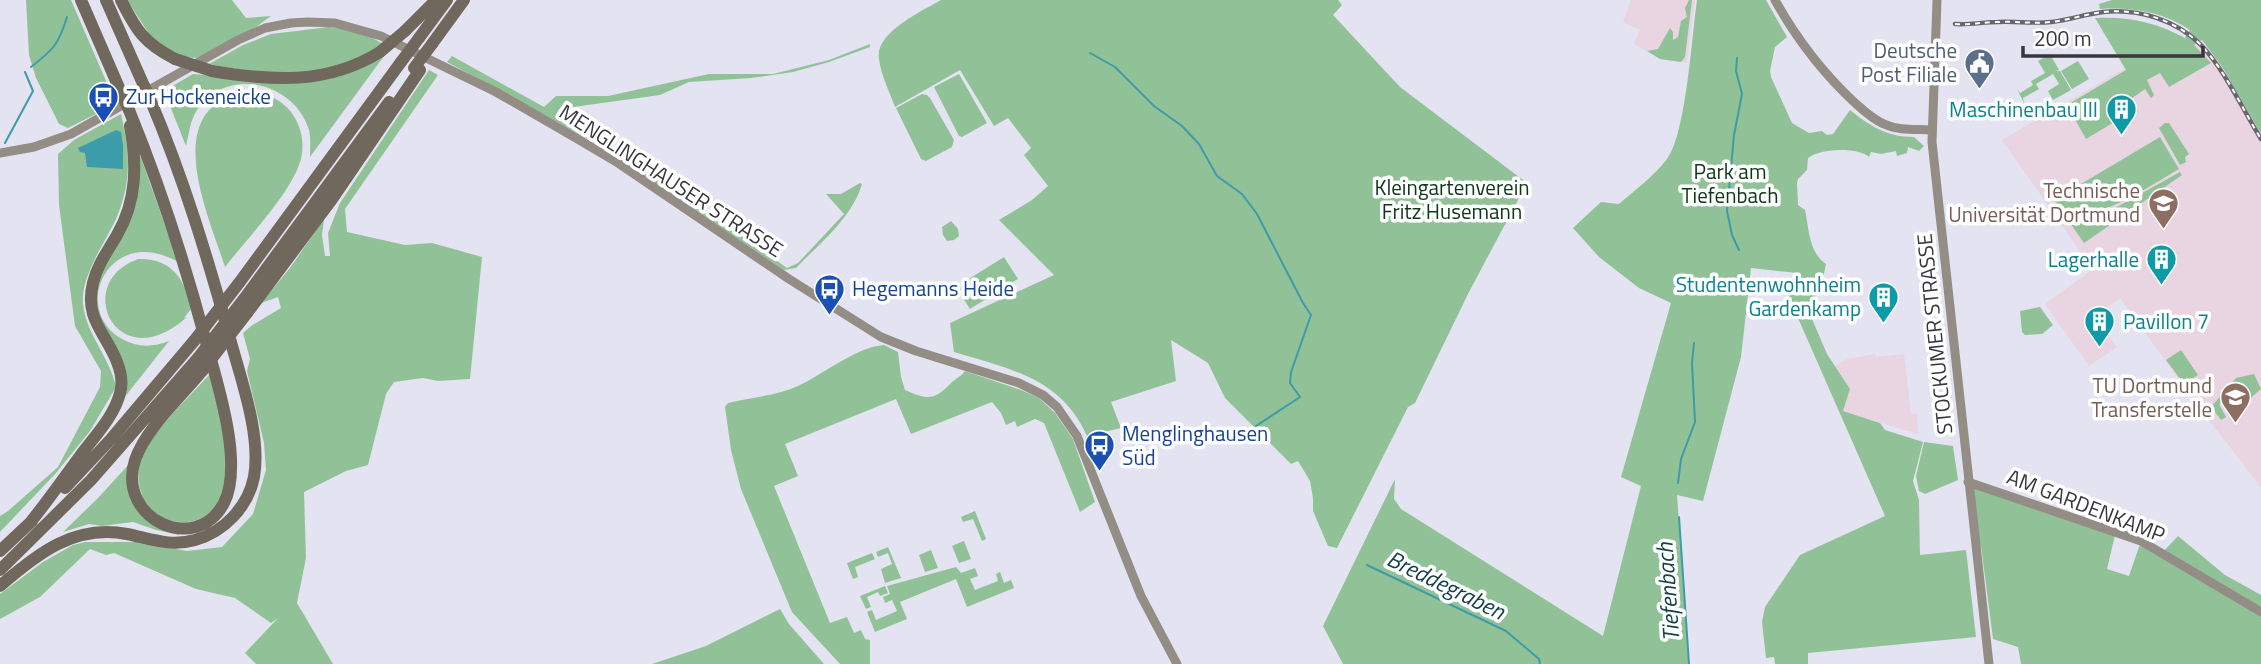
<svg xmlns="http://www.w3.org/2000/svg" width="2261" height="664" font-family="'Titillium Web',sans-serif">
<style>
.education{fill:#e9d4e1}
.green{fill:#91c297}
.water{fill:#3d9ca9}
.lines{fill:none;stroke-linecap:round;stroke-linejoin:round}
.stream{stroke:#3d9ca9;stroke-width:2}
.secondary{stroke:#948d86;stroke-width:9}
.highway{stroke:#70675d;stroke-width:12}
.rail-casing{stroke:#67666e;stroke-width:4.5}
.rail{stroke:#fff;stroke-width:2;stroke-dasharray:5;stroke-linecap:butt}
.highway-bridge{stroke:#70675d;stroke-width:12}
.labels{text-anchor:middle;stroke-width:7;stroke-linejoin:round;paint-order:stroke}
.service-label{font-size:21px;fill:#4e5e75;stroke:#fff;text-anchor:end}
.transit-label{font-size:21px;fill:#164399;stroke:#fff;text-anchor:start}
.culture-label{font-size:21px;fill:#0d838f;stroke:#fff;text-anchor:end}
.park-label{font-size:21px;fill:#0d3718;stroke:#fff}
.street-label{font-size:21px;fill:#37363c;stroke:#fff}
.education-label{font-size:21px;fill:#785e54;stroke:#fff;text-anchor:end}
.water-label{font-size:23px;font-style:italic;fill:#154046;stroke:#fff}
</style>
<rect width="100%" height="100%" fill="#e4e3f1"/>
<path class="education" d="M1631,0h64l-8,63 -27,-4 -26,-15 6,-14 -17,-8z
M2210,29l51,100v358l-60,-77 -81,-112 -25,19 22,30 -28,19 -44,-62 48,-35 -91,-129 130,-76z
M1875,354l1,3 28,-3 7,60h6l1,20 -75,-23 7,-22 -15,-23 12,-7z"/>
<path class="green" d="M26,0h45l45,104 -48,24 -9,-4 -23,-46 -7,-23z
M127,0h105l14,18 25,-2 -15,11 -57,31 -21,-1 -25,-17z
M941,0h397l4,5 -9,10 67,72 127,96 -58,109 -54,111 -7,4 -71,141 -9,-2 -15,-35v-13l-3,-17 -12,-20 -7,3 -66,-66 -17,-35 -37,-23 5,41 -65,21 10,26 -34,8c-26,-58 -77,-67 -133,-84l-4,-29 104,-48 -55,-55 33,-20 16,-14 -24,-31 7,-7 -23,-30 -14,8 -34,-56 -65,37c-6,-16 -14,-32 -16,-48 -5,-26 43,-48 62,-59z
M1689,0h3l-7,57 -4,5 -21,-3 -13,-8 11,-2 12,-21 3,4v8l5,-3 3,-16 6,-4 -2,-9z
M1697,0h69l21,37 -12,10 -5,24 1,6 21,46 17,10 13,-2 5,4 6,-1 17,-24c20,16 37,27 64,27l10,9 -5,5 -11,-4 -1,6 -10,3 -1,-5 -15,3 -10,-2 -2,5c-10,-10 -49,-9 -61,1l-1,12 -9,9 -1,4 1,22 7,5c4,19 4,43 21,54l-4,19 -13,29 18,42 23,35 -7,22 37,12 5,7 38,12 -10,39 6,19 1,55 46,-5 10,87 -168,16v11h-33l-1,-7 -8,1 -4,-36 3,-15 35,-52 85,-39 -98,-223 10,-20 -46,-5 -10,89 -38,144 -26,-6 12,169h-346l-20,-38 72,-147 -1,20 7,10 202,127 38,-150 -20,-9 50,-174 -32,-15 -40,-31 -26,-29 28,-26 18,2c16,-14 35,-28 48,-45 19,-24 25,-125 30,-159z
M2112,0h149v134l-38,-66 -21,-28 -8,5 17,18 -42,24 -9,-14 -13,7 7,15 -3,3 -6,-9 -14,10 7,13 -16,9 -1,-3 -35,21 -19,-34 59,-35 -31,-52c33,-2 61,4 90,20l5,-8c-27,-18 -58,-23 -90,-21l-1,-5z
M329,27c20,2 37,6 54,17 -12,7 -25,17 -38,21 -44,13 -92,8 -136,-1l34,-19 28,-11z
M870,44v3l-41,15 -36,10 -42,6 -62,4 -29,13 -101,14 -2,6 117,74 113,79 11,-5 46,-49 -18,-20h15l19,-11 2,1c-10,34 -42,59 -66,84l-12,2 -194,-130 -143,-78 5,-6 92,51 12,-11h52l101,-22h64l56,-14z
M387,52l-77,105c0,-9 1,-19 -1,-27 -15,-49 -83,-64 -112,-20 -7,11 -8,23 -11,36l-22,-55 29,-17 91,8z
M2050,54l9,16h-5l6,1 11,19 -18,10 -5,-9 11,-7 -6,-10 -17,10 3,5 -16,9 1,5 -7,-14 3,4 13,-8 -2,-4 14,-8 -7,-12z
M2078,61l11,18 -17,10 -11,-18z
M429,70l9,5 -93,134 2,23 58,13 27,-2 50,14 -12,122 -32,2 -15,-3 -29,4 -8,12 -18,71 -22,6 -42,21 2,66 -9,45 36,61h-77l-11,-11 33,-35 -7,5 -36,-25 -39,-9 -82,-36 -8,2 -16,-6 -50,48 -40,22v-25l43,-32 30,-17 12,-3h55l47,9 35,-4 31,-33 13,-44 -2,-27 -17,-72 3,-12 -7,-26 8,-7 30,-18 -3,-11 -17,6 29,-35 34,-49 -2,16 3,21h5l-2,-23 12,-30z
M959,74l28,49 -25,14 -3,-1 -25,-49z
M244,92c21,0 40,7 51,26 8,14 10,32 4,47 -11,31 -53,75 -74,102 -17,-53 -66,-158 19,-175z
M922,94l5,1 3,3 24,42 -2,7 -26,14 -5,-2 -25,-51z
M121,114c9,38 11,68 -5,105 -11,24 -35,56 -33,84 2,30 27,54 33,84l-26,44 -34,42 -56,59v-16l8,-5 50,-44 42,-80 1,-16 -26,-45 -16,-121 -1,-51 16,-14z
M2165,123h4l20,31 -4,3 1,5 -6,3 -21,-37z
M2160,137l19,32 -47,28 -38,17 5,3 81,-45 2,3 -98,68 -30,-43z
M135,141l43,121c-68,-39 -109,47 -56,77 16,9 31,8 47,2l-45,57 -25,-74 -4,-39 27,-53z
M951,221l7,8 1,7 -5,4 -7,1 -4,-6 -1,-8z
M1004,257l14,22 -48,30 -14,-22z
M138,259c34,-1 47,20 53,50l-7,9 3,-1c-70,63 -116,-34 -49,-58z
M2040,307l13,18 -11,9 -17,1 -3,-3 -2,-21z
M884,345l14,7 3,25 4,13c23,10 29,11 47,-8 4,-4 9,-5 13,-11l56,19 18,8 16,15 18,26 22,63 -15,10 -36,-89 -9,-4 -18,8 -2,-6 -9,4 -5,-12 -9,-11 -81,32 -15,-35 -111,45 13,32 -24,10 56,137 17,-6 7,16 7,-3 4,9 5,1v24h-30l-48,-52 -3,-7 -48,-116 -10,-39 -6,-43 3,-4c24,-6 48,-7 70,-17 26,-12 58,-39 86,-41z
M2181,350l17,25 -14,9 -18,-24z
M2254,374l7,15 -21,18 -7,-11 -14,8 7,13 -5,3 -10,-13 25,-29z
M209,375c10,32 24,83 14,116 -16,54 -96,34 -83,-28 5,-25 51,-68 69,-88z
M1924,442l29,4 5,34 -33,14 -6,-3 -3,-15z
M130,463l-2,10 34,56 19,6 -25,-5 -23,-8 -31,4 -13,-2 -26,8 35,-34z
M1968,482l148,49 -9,38 22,7 12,-35 22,11 15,-16 47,39 36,20v69h-240l-3,-17 -25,-8 -12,-93 -8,-15z
M975,511l11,28 -4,2 -9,-22 -10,3 -2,-5z
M964,541l7,18 -12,4 -7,-17z
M888,547l13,31 -16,5 -4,-14 11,-5 -4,-11 -10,4 -2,-5z
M931,550l7,18 -13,4 -6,-17z
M872,553l3,6 -20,8 3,10 -5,2 -6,-16z
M956,567l5,6 14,-5 3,8 -8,3 5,11 23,-9 -2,-7 4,-2 4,11 7,-3 3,8 -47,19 -11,-28 -56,23 7,17 -32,13 -8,-20 5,-2 4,10 21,-9 -5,-11 -7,3 -2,-6 7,-3 -3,-8z
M885,586l3,7 -8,3 -2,-4 -11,5 4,10 -5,2 -6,-13z
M780,609l9,15 35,40h-172l54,-18z"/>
<path class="water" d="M116,130l5,2 2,13v24l-36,-2 -2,-14 -5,-1 -2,-4z"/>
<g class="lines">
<path class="stream" d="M1090,53l25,14 39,39 28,20 17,18 18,32 25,18 15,20 46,89 8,12 -20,57 -1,11 10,14 -44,29
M1737,58l-1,13 6,23 -8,41 -7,76 5,24 7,15
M31,67c22,-17 28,-23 36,-50
M5,143l28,-52 -8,-19
M1678,483l3,-24 14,-37 -3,-59 2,-20
M1679,517l10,147
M1367,565l139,66 33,28 1,5"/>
<path class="secondary" d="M1775,0c21,38 47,72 79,102 9,8 18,17 30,22 15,7 32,5 47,6
M1937,0l-5,142 57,522
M0,153l34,-6 37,-13 167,-94 27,-12 26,-5 17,-1 27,1 46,13 115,56 80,46 42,25 171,116 92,58 35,14 103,32 24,12 14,12 20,29 64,160 36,68
M1968,482l173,59 120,71"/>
<path class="highway" d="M81,0l42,97
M106,0l38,86
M121,0c15,30 23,43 54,59
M405,31l31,-31
M419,38l28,-38
M432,44l32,-44
M212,71c59,10 115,14 168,-19
M129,110c31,76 56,153 77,232 11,40 38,122 18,161 -28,53 -108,16 -89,-43 11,-32 46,-63 67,-89
M239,283l162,-221
M244,299l145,-197
M247,313l83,-111 90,-132
M65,488l46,-49 83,-98
M29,524c18,-22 34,-45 51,-68 14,-19 34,-39 40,-63 3,-10 1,-21 -3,-31 -11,-29 -33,-43 -24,-79 4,-18 15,-32 24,-48 20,-34 20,-71 13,-109
M0,551l32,-30
M0,570l91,-90 107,-122
M0,586c38,-33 75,-62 127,-52 24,5 44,13 68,6 29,-8 53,-33 59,-63 7,-40 -11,-92 -22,-131 -23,-84 -48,-167 -82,-247"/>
<defs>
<path id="rail" d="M1955,24c15,1 28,-2 43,-2 18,-1 35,2 53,0 18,-2 35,-8 52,-10 35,-4 73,8 98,33 24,25 42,65 60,94"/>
</defs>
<use href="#rail" class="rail-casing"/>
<use href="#rail" class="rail"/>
<path class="highway-bridge" d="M380,52l25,-21
M175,59l37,12
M401,62l18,-24
M414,68l18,-24
M144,86l6,13
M123,97l6,13
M194,341l45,-58
M198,358l46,-59
M202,371l45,-58"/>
</g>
<defs>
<symbol id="civic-pin" viewBox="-11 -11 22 30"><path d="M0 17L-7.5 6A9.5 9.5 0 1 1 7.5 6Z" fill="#5c6f8a" stroke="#fff"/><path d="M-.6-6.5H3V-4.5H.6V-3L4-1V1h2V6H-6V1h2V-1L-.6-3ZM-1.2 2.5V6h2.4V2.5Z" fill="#fff"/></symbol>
<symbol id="bus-pin" viewBox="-11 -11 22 30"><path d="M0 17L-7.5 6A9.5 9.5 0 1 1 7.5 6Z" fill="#1a4fb4" stroke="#fff"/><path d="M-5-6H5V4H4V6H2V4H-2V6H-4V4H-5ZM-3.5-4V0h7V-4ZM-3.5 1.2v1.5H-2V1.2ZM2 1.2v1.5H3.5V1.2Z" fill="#fff"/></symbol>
<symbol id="building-pin" viewBox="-11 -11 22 30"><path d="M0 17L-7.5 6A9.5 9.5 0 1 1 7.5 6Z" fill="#0f9aa8" stroke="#fff"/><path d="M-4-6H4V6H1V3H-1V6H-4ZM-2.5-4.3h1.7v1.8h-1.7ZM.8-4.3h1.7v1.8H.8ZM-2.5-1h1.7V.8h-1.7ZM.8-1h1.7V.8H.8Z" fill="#fff"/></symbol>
<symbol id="university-pin" viewBox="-11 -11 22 30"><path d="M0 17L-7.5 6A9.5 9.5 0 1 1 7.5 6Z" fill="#8d6e63" stroke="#fff"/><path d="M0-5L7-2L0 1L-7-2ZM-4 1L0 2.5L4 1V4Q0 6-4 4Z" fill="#fff"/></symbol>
</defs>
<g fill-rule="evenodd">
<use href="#civic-pin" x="1962" y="46" width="35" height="47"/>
<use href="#bus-pin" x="86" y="80" width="35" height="47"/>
<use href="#building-pin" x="2104" y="92" width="35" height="47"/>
<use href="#university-pin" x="2146" y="186" width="35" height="47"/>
<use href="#building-pin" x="2144" y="242" width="35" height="47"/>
<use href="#bus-pin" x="812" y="272" width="35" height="47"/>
<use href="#building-pin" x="1866" y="280" width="35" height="47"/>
<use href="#building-pin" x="2082" y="304" width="35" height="47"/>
<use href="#university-pin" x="2218" y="380" width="35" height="47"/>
<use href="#bus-pin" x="1082" y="428" width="35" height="47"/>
</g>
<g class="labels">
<g class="service-label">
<text x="1957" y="58">Deutsche<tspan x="1957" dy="24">Post Filiale</tspan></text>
</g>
<g class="transit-label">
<text x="126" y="104">Zur Hockeneicke</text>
<text x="852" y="296">Hegemanns Heide</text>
<text x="1122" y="441">Menglinghausen<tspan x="1122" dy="24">Süd</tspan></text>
</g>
<g class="culture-label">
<text x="2098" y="117">Maschinenbau III</text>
<text x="2139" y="267">Lagerhalle</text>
<text x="1861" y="292">Studentenwohnheim<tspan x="1861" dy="24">Gardenkamp</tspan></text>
<text x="2123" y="329" text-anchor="start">Pavillon 7</text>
</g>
<g class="park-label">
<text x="1730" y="179">Park am<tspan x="1730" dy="24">Tiefenbach</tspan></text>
<text x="1452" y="195">Kleingartenverein<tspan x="1452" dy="24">Fritz Husemann</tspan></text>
</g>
<g class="street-label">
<text transform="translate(671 181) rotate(33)" y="7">MENGLINGHAUSER STRASSE</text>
<text transform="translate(1935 334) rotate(-96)" y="7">STOCKUMER STRASSE</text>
<text transform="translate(2086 506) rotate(21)" y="7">AM GARDENKAMP</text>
</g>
<g class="education-label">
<text x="2140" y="198">Technische<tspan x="2140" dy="24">Universität Dortmund</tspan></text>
<text x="2212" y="393">TU Dortmund<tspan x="2212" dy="24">Transferstelle</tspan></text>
</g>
<g class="water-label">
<text transform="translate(1446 585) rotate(26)" y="8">Breddegraben</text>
<text transform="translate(1668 592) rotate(-94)" y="8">Tiefenbach</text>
</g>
</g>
<path d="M2023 46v10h180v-10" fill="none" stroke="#37363c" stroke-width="3.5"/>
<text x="2034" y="46" font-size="21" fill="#37363c" stroke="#ffffff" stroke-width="5" paint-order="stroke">200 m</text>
</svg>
